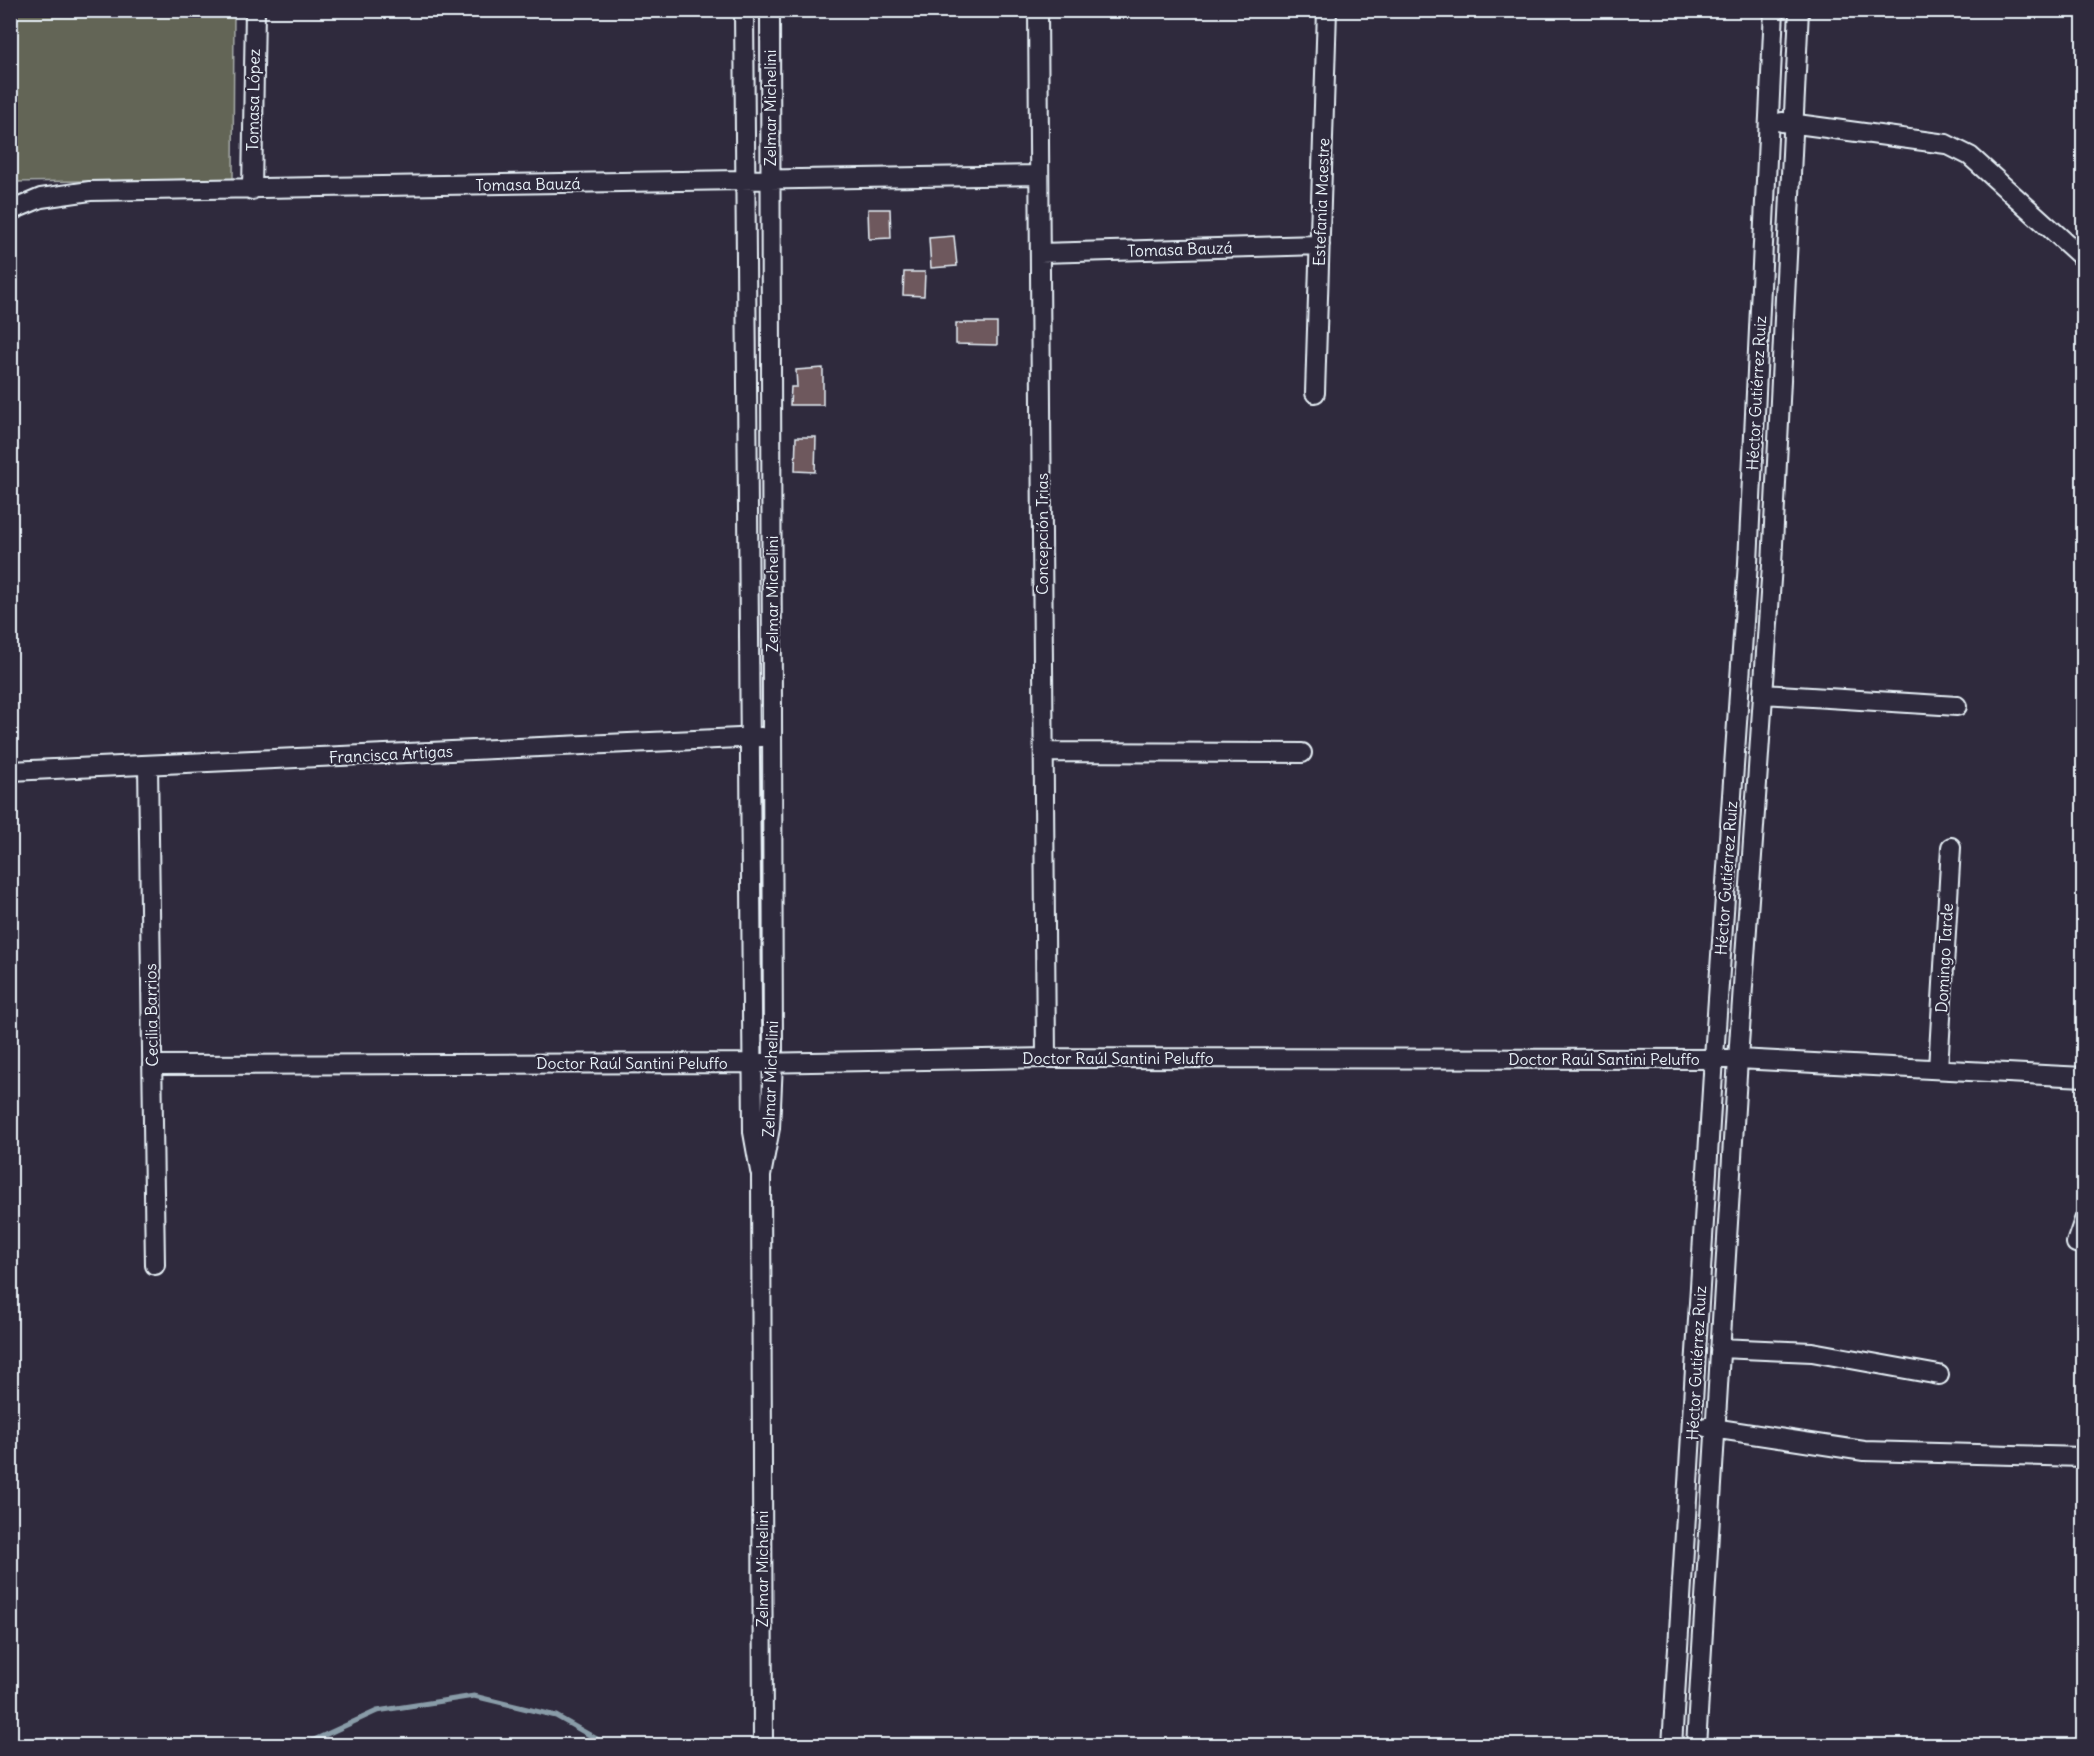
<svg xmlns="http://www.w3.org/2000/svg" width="2094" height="1756" font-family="Delius,sans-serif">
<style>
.green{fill:#636557;stroke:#a6aba8;stroke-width:1.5}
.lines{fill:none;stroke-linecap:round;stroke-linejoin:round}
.stream{stroke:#899ca8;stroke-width:5}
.building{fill:#6e585d;stroke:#e8f1f8;stroke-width:1.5}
.minor-casing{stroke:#e8f1f8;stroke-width:22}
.minor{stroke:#2f2a3d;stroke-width:18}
.labels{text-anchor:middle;stroke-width:4.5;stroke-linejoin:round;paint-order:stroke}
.street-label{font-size:16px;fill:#e8f1f8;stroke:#2f2a3d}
</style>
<rect width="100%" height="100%" fill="#2f2a3d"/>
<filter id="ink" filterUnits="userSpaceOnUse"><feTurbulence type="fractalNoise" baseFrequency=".0167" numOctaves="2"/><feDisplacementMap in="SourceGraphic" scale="12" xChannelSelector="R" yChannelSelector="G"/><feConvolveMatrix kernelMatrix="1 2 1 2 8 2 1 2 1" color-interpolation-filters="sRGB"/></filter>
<g filter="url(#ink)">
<path class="green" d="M10,11h224l-1,168 -222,3z"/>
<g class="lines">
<path class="stream" d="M301,1746l76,-35 97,-15 82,20 53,30"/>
</g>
<path class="building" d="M868,209h22l1,29 -22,1z
M954,236l3,30 -26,2 -2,-30z
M904,272h21l-1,24 -21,-1z
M956,323h41v22l-41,-1z
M823,368v37h-33l1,-18h6l-1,-17z
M796,437h20l-1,35 -20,-1z"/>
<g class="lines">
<defs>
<path id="minor" d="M744,10l9,1122 7,39
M1038,10l8,1048
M1782,122l164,22 24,12 114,103
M252,190l3,-180
M10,211l31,-13 49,-7 949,-16
M1040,253l280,-8
M1315,393l12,-383
M1763,694l194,12
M1044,752l258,1
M148,765l7,500
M10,771l751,-34
M152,1065l601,-2 293,-5 692,1 346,18
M1938,1069l13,-222
M2076,1243l8,-23
M1720,1348l92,4 127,23
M1706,1427l158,24 220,6
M763,1746l-2,-570 9,-48 3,-66 -3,-1052
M1672,1746l42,-689 34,-494 26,-553
M1696,1746l42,-687 34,-494 27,-555"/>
</defs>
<use href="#minor" class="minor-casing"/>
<use href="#minor" class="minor"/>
</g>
</g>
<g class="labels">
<g class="street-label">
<text transform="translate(253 100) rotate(-89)" y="6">Tomasa López</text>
<text transform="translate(770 108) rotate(-90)" y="6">Zelmar Michelini</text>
<text transform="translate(528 184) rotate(-1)" y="6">Tomasa Bauzá</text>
<text transform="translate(1321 202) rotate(-88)" y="6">Estefanía Maestre</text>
<text transform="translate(1180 249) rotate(-2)" y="6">Tomasa Bauzá</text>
<text transform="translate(1756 393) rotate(-87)" y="6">Héctor Gutiérrez Ruiz</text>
<text transform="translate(1042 534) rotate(-90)" y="6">Concepción Trias</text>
<text transform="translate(772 594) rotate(-90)" y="6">Zelmar Michelini</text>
<text transform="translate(391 754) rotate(-3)" y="6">Francisca Artigas</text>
<text transform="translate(1726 878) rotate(-86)" y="6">Héctor Gutiérrez Ruiz</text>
<text transform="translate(1944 958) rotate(-87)" y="6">Domingo Tarde</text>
<text transform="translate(151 1015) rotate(-91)" y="6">Cecilia Barrios</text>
<text x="1118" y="1064">Doctor Raúl Santini Peluffo</text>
<text x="1604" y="1065">Doctor Raúl Santini Peluffo</text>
<text x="632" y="1069">Doctor Raúl Santini Peluffo</text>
<text transform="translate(770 1079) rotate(-88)" y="6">Zelmar Michelini</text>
<text transform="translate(1696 1363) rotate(-87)" y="6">Héctor Gutiérrez Ruiz</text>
<text transform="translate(762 1569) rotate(-90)" y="6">Zelmar Michelini</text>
</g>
</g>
<rect width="2094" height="1756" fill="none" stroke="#2f2a3d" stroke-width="36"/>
<rect x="18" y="18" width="2058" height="1720" fill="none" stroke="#e8f1f8" stroke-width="2" filter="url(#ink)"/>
</svg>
